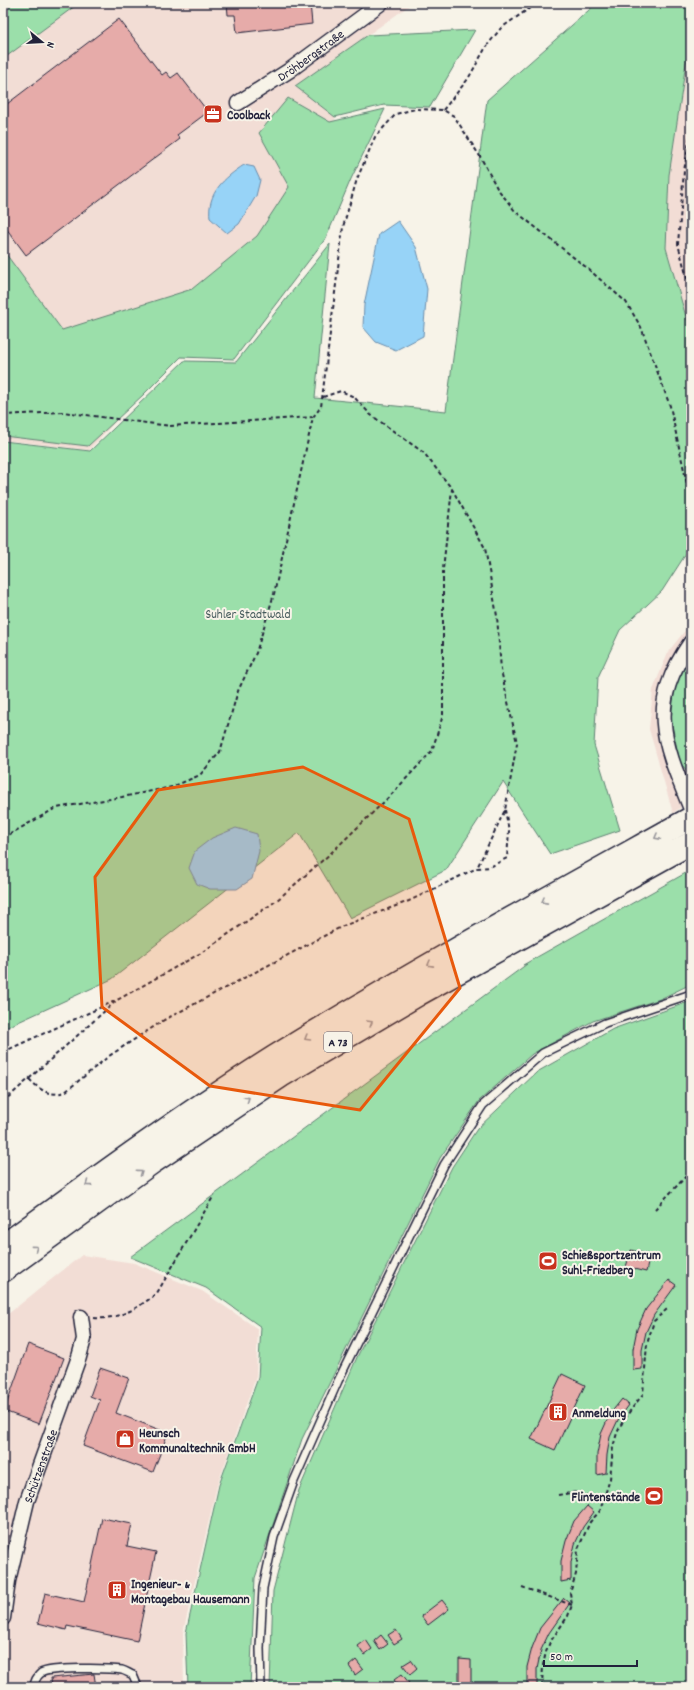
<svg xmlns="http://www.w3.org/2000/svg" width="694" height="1690" font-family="Dekko,sans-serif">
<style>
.built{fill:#f2ddd5}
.green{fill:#9bdfaa;stroke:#5e8072}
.water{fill:#97d3f7;stroke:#688cac}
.building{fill:#e6aba9;stroke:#22223b}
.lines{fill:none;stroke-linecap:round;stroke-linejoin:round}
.lane-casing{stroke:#22223b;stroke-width:10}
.street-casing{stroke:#22223b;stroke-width:17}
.highway-casing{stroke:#22223b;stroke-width:25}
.path{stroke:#22223b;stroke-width:2;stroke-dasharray:4 3;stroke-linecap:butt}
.lane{stroke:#f7f3e8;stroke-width:7}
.street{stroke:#f7f3e8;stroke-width:14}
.highway{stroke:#f7f3e8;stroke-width:22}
.oneway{stroke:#97959a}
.marked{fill:#e8590c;fill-opacity:0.2;stroke:#e8590c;stroke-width:3;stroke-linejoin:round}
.labels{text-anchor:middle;stroke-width:4;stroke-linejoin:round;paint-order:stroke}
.shield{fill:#f7f3e8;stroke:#62616f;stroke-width:1}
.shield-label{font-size:12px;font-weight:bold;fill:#22223b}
.street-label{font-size:13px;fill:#22223b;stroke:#f7f3e8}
.poi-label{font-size:13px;font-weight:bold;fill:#22223b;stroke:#f7f3e8;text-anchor:start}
.park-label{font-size:13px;fill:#465b5c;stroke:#f7f3e8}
</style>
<rect width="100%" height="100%" fill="#f7f3e8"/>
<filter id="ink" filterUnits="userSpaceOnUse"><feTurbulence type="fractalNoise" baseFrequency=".025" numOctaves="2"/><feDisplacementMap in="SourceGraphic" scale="8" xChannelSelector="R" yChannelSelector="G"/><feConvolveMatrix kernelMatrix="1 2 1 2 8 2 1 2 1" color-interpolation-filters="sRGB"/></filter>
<g filter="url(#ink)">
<path class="built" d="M3,3h410l-117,83 39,31 -5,75 -241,258 -86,-10z
M691,46v277l-4,-3 -21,-72 3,-73 17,-112z
M691,623v177l-18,13 -24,-84 4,-39 15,-38z
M82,1255l52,8 68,28 56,38 -2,48 -39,109 -34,147 1,54h-181v-369z"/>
<path class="green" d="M3,3h76l-76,56z
M597,3h94v43l-5,17 -17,112 -3,73 21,72 4,3v223l-29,45 -42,39 -22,47 -4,68 26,85 -70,24 -47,-72 -57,88 -96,48 -51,-85 -187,146 -109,50v-588l87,10 94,-90 52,1 94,-118 -15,154 131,13 41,-311z
M475,30l-45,77 -46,-2 -49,12 -40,-31 73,-51z
M288,98l42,24 55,-13 -34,70 -25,59 -92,121 -53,-2 -38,38 -55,51 -85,-10v-186l59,80 130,-41 65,-53 32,-49 -30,-54z
M691,653v122l-11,-12 -9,-43 4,-36z
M691,870v114l-31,15 -67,22 -61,33 -53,47 -39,57 -138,281 -47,139 -5,109h-62l-2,-54 33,-148 39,-107 3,-51 -55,-39 -76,-31 397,-293 -4,1z
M691,1001v686h-421l3,-96 26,-101 59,-135 94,-188 25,-38 60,-57 76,-43z"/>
<path class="water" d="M244,165l10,2 6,13 -4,16 -17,28 -12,9 -17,-15c-3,-25 14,-40 34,-53z
M398,221l18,26 11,42 -4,47 -27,14 -20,-8 -13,-15 1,-22 15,-71z
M236,828l21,6 2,17 -7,28 -15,10h-27l-13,-5 -8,-16 6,-17 17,-13z"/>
<path class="building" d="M227,3h83l2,21 -75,9 -2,-18h-7z
M119,19l43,56 4,-3 5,6 7,-5 30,39 -31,23 3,4 -154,116 -23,-31v-117z
M631,1250l19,5 -4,17 -20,-5z
M669,1280l7,5 -22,30 -8,17 -4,18v19l-9,1v-21l4,-20 9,-20z
M28,1344l36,14 -25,66 -35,-13z
M100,1368l29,10 -13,35 52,20 -15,39 -70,-26 17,-46 -10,-4z
M562,1374l23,11 -30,65 -24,-11z
M622,1399l7,6 -11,15 -8,17 -3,18 -1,18 -9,2v-21l4,-20 9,-20z
M587,1506l7,6 -11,15 -8,17 -4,18v18l-10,2v-21l5,-20 8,-20z
M102,1518l30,6 -5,22 29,6 -19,89 -70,-15 -1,4 -28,-7 7,-30 39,9z
M564,1598l6,5 -21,30 -8,17 -4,19v18h-10v-20l5,-19 8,-20z
M442,1600l7,9 -21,16 -7,-9z
M396,1630l6,9 -8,5 -6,-9z
M381,1635l7,9 -8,6 -6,-9z
M366,1640l6,9 -8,6 -6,-9z
M459,1659l12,1v27h-12z
M356,1660l7,9 -8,6 -6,-9z
M411,1660l6,8 -7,6 -7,-9z
M94,1674l2,13h-44l-1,-9z
M402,1674l7,9 -6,4h-4l-5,-7z"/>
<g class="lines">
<defs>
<path id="lane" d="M34,1687c0,-5 3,-11 7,-14 9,-6 68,-5 81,-3 4,1 8,4 11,5l5,12
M261,1687l-1,-39 3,-60 11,-51 20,-56 44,-100 106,-216 39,-60 60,-52 62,-30 86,-29"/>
<g id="street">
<path id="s1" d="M238,103l52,-33 91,-67"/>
<path d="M691,642c-45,64 -27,101 0,167"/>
<path id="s2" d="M3,1618l5,-37 19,-80 52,-144 5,-18 -3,-22"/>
</g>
<path id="highway" d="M3,1246c89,-65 178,-130 271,-189 136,-84 277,-161 417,-239
M3,1271l150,-109 128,-86 138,-82 272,-151"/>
</defs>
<use href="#lane" class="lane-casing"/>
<use href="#street" class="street-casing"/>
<use href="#highway" class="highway-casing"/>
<path class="path" d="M443,110l25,-31 18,-32 15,-19 36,-25
M691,130l-7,41 -6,73 13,49
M323,397l18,-6 13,6 17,18 53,38 28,36 33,59 12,68 4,54 16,73 -12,67 -28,58 13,-1 17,-9 2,-27 -4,-21
M3,415l60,-3 107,14 143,-9
M3,838l53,-30 66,-11 50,-10 28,-12 20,-23 18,-61 18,-38 18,-59 39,-177 8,-10 22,-180 14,-48 18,-42 21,-23 19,-5 28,1 11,6 27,42 16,30 18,23 72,57 39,34 15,25 29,79 21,96
M3,1052l116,-53 82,-46 75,-52 55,-48 58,-56 43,-46 11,-36v-146l9,-80
M29,1079c11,11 20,18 36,13l44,-36 55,-36 179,-94 66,-25 68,-33
M3,1102l113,-101
M655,1209l36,-38
M94,1318c24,2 45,-10 63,-25l56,-96
M558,1495l19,-3 26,9
M522,1587l50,18
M497,1687h1
M542,1687l1,-22 3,-13 4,-10 18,-26 4,-11 -2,-12 6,-19 2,-25 12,-27 10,-11 3,-10 7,-22 3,-32 4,-14 7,-14 19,-25 4,-50 7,-23 13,-12"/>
<use href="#lane" class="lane"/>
<use href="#street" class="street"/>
<use href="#highway" class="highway"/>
</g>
<defs><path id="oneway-chevron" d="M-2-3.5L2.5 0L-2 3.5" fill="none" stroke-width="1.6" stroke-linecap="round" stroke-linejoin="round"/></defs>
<g class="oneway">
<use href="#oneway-chevron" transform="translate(657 837) rotate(151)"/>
<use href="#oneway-chevron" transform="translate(544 901) rotate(151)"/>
<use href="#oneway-chevron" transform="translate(430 964) rotate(151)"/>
<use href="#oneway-chevron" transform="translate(370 1023) rotate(-31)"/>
<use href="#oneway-chevron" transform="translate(307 1038) rotate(149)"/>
<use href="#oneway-chevron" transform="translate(247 1099) rotate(-34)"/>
<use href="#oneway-chevron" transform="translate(140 1172) rotate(-36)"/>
<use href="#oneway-chevron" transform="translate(88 1184) rotate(144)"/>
<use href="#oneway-chevron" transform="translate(35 1248) rotate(-36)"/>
</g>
</g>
<path class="marked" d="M303,767l106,52 51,169 -100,122 -150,-24 -108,-79 -7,-130 63,-87z"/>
<defs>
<symbol id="office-square" viewBox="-11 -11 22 22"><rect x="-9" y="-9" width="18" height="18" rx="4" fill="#c8321e" stroke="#f7f3e8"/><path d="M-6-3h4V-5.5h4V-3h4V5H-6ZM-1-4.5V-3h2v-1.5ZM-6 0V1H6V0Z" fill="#fff"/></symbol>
<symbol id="stadium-square" viewBox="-11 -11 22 22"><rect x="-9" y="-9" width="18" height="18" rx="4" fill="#c8321e" stroke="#f7f3e8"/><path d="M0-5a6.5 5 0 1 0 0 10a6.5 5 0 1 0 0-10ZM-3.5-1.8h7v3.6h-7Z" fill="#fff"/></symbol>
<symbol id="building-square" viewBox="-11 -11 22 22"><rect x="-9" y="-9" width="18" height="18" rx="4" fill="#c8321e" stroke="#f7f3e8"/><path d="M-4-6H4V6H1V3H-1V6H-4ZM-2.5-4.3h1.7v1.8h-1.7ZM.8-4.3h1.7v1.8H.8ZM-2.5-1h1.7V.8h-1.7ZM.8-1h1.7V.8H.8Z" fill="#fff"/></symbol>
<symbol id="shop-square" viewBox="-11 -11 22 22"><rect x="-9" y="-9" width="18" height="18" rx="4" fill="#c8321e" stroke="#f7f3e8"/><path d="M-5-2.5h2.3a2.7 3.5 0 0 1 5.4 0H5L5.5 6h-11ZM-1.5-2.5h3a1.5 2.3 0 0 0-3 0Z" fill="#fff"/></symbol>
</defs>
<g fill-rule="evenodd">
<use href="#office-square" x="202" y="103" width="22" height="22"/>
<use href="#stadium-square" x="537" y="1250" width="22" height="22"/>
<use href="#building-square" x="547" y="1401" width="22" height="22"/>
<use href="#shop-square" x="114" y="1428" width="22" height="22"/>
<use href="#stadium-square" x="643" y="1485" width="22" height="22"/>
<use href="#building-square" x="106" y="1579" width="22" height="22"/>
</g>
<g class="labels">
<rect class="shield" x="324" y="1032" width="28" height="20" rx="3"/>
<g class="shield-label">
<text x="338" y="1046">A 73</text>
</g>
<g class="street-label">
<text dy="5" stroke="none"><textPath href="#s1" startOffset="87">Dröhbergstraße</textPath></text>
<text dy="5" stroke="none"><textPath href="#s2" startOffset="157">Schützenstraße</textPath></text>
</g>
<g class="poi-label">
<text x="227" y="119">Coolback</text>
<text x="562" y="1259">Schießsportzentrum<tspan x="562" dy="15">Suhl-Friedberg</tspan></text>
<text x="572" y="1417">Anmeldung</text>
<text x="139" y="1437">Heunsch<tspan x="139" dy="15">Kommunaltechnik GmbH</tspan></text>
<text x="640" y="1501" text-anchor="end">Flintenstände</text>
<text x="131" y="1588">Ingenieur- &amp;<tspan x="131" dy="15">Montagebau Hausemann</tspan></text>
</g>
<g class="park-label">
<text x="248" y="618">Suhler Stadtwald</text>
</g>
</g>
<rect width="694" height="1690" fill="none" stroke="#f7f3e8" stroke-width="16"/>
<rect x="8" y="8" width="678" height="1674" fill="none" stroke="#22223b" stroke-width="1.5" filter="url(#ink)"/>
<g transform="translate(42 42) rotate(108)" stroke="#f7f3e8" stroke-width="3" paint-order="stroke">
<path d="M0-3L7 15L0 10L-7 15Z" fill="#22223b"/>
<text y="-6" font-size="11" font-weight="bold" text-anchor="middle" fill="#22223b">N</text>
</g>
<path d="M544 1660v6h93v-6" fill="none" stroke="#22223b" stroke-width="2"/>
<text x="550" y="1660" font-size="12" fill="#22223b" stroke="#f7f3e8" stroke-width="3" paint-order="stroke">50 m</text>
</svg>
